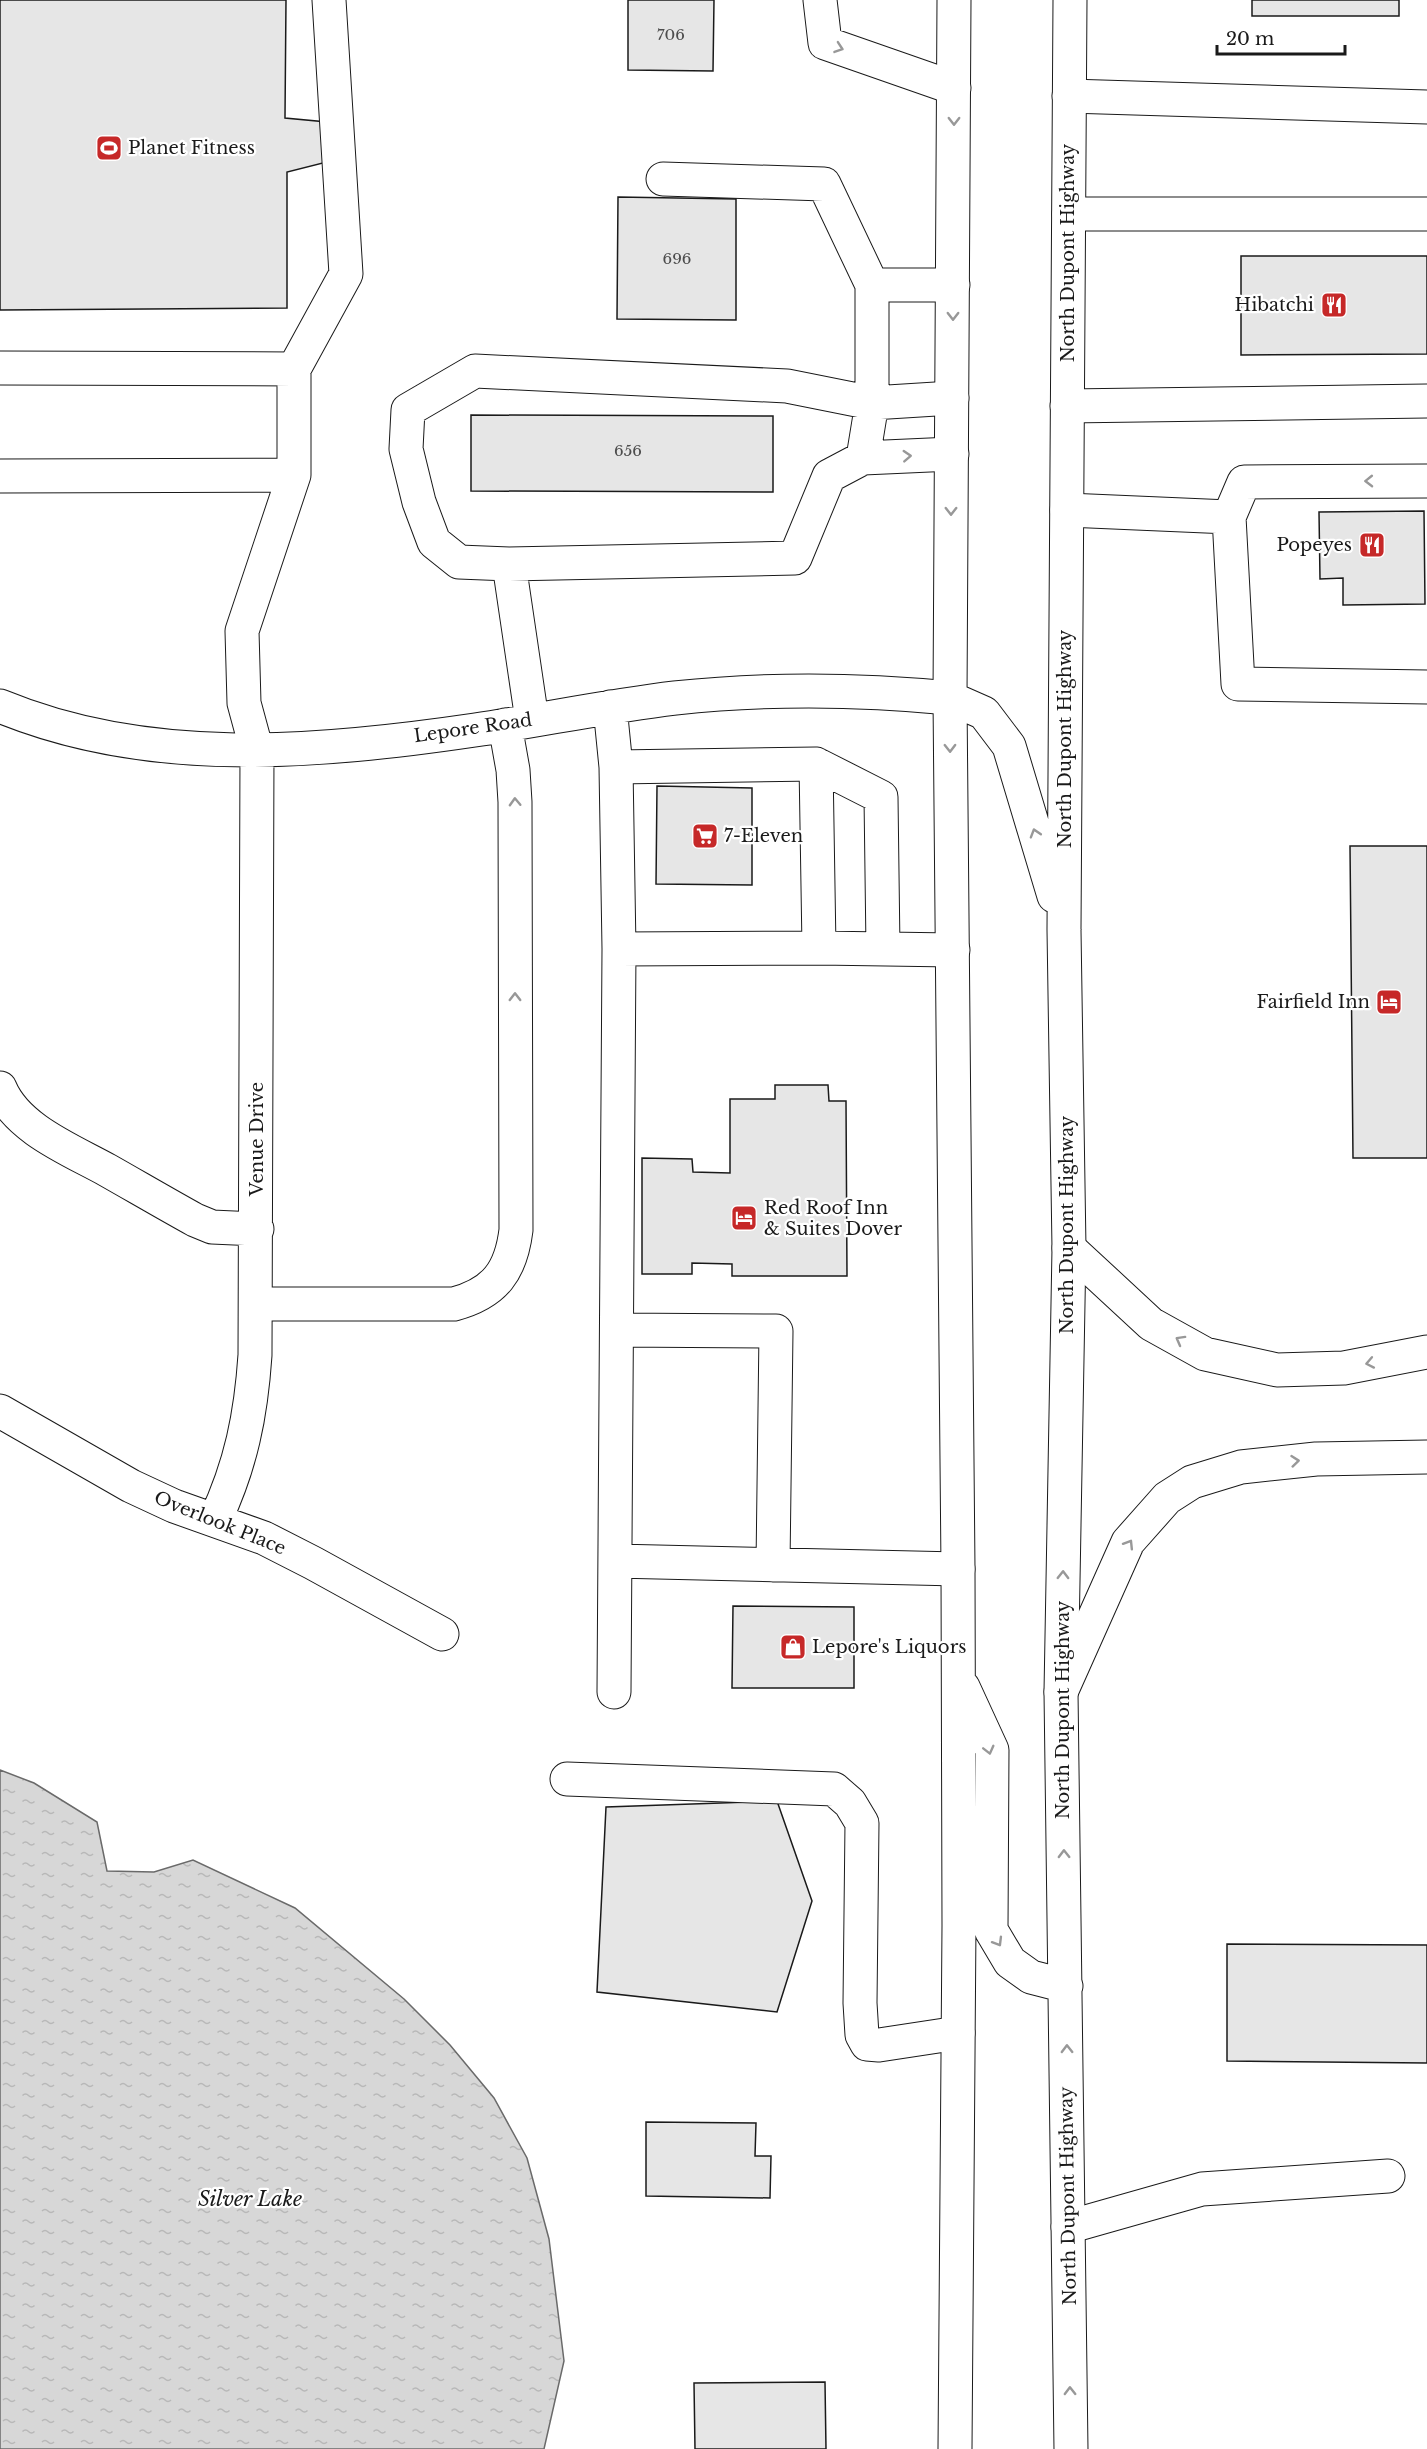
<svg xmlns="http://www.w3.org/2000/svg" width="1427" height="2449" font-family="'Libre Baskerville',serif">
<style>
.water{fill:url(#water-ripples);stroke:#6a6a6a;stroke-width:1.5}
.building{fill:#e6e6e6;stroke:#1a1a1a;stroke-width:1.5}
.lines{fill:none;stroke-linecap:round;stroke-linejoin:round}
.minor-casing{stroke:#1a1a1a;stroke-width:35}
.highway-casing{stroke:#1a1a1a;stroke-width:35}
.minor{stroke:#fff;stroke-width:33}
.highway{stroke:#fff;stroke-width:33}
.oneway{stroke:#989898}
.labels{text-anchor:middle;stroke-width:4.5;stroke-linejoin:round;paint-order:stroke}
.number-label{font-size:15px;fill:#4d4d4d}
.poi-label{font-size:18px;fill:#1a1a1a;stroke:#fff;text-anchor:start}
.street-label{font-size:18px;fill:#1a1a1a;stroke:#fff}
.water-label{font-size:20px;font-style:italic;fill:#1a1a1a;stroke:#fff}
</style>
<defs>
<pattern id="water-ripples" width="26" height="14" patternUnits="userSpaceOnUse" patternTransform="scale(1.5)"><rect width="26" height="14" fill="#d7d7d7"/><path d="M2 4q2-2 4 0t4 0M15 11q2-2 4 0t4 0" fill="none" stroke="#b8b8b8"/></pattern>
</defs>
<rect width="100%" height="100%" fill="#fff"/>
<path class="water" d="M0,1770l34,13 63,39 10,49 47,1 39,-12 102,48 109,91 46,46 44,53 33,60 22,81 15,122 -20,88h-544z"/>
<path class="building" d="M0,0h286l-1,118 42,4v40l-40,10v136l-287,2z
M628,0h86l-1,71 -85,-1z
M1252,0h147v16h-147z
M618,197l118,2v121l-119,-1z
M1241,256h186v98l-186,1z
M471,415l302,1v76l-302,-1z
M1424,511l1,93 -82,1v-27l-23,1 -1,-67z
M657,786l95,2v97l-96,-1z
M1350,846h77v312h-74z
M775,1085h53l1,16h17l1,175h-115v-12l-40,-1v11h-50v-116l50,1 1,13 37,1v-74h45z
M733,1606l121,1v81h-122z
M777,1801l35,100 -35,111 -180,-20 9,-185z
M1227,1944l200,1v118l-200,-2z
M646,2122l110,1 -1,33h16l-1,42 -124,-2z
M825,2382l1,67h-131l-1,-66z"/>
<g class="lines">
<defs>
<path id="minor" d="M820,0l5,43 129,45
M1069,96l358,11
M663,179l161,5 48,101
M1069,214h358
M0,368l294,1
M1067,406l360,-5
M863,458l89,-4
M294,475v-106l52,-95 -17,-274
M0,476l294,-1 -52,156 2,72 13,48 -2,604c-4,60 -14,110 -40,165
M1427,481l-183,1 -15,35 9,167 189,3
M1067,510l162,7
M509,564l286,-6 34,-82 34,-18 9,-55v-118h81
M0,706c150,62 319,47 475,24 67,-10 133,-24 200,-32 92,-10 183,-9 275,0
M610,707l6,60
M532,720l-23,-156 -50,-2 -25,-20 -15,-40 -13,-53 2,-39 67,-39 312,15 85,17 80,-5
M816,764l65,33 2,152
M819,948l-200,1 -3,-182 200,-3 3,184 134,2
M0,1088c17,41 71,62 107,82 30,17 59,34 88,50l17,7 45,2
M1069,1248l82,76 54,30 72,16 67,-2 83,-16
M256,1304h198c41,-11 57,-33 62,-74l-1,-428 -2,-32 -8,-45
M617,1330l159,1 -3,234
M0,1411l131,75 43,20 90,32 49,25 129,71
M615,1561l343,8
M614,1692l5,-743
M1061,1692l67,-150 39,-44 25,-16 49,-15 75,-8 111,-2
M567,1779l267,10 16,14 12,20 -2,180 2,32 5,9 12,1 79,-12
M1068,2227l134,-38 186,-13"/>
<path id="highway" d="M954,0l-4,698 8,871 1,356 -4,524
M1070,0l-6,930 5,318 -8,444 10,757
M950,698l34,15 25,33 45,150
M963,1687l29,63 -1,180 19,32 21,15 35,9"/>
</defs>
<use href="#minor" class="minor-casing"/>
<use href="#highway" class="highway-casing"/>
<use href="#minor" class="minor"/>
<use href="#highway" class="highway"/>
</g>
<defs><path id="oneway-chevron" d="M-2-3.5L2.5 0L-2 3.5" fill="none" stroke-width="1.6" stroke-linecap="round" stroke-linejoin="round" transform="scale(1.5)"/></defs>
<g class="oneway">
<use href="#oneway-chevron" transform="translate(839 48) rotate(19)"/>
<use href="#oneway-chevron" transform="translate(954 121) rotate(90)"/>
<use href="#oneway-chevron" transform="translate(953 316) rotate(90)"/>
<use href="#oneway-chevron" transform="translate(907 456) rotate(-3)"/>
<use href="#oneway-chevron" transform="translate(1369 481) rotate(179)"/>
<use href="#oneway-chevron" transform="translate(951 511) rotate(90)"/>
<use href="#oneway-chevron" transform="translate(950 748) rotate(89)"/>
<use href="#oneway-chevron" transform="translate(515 802) rotate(-92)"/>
<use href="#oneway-chevron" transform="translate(1035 833) rotate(-107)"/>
<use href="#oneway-chevron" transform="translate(515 997) rotate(-90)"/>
<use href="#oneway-chevron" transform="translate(1180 1340) rotate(-151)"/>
<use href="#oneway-chevron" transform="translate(1370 1363) rotate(169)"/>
<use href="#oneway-chevron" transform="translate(1295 1461) rotate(-6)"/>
<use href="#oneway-chevron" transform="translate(1129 1544) rotate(-58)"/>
<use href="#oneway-chevron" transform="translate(1063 1575) rotate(-89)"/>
<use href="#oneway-chevron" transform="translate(989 1750) rotate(76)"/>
<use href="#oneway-chevron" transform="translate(1064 1854) rotate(-91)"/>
<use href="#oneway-chevron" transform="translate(998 1942) rotate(59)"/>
<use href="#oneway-chevron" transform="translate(1067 2049) rotate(-91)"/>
<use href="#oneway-chevron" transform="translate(1070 2391) rotate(-91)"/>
</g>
<defs>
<symbol id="stadium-square" viewBox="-11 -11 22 22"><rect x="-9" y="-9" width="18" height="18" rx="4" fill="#c62828" stroke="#fff"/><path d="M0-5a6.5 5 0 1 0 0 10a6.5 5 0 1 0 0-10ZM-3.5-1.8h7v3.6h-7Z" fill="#fff"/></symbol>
<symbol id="restaurant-square" viewBox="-11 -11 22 22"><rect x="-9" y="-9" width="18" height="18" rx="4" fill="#c62828" stroke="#fff"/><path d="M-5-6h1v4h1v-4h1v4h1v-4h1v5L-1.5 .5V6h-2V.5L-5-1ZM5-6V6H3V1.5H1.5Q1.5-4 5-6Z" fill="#fff"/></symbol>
<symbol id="supermarket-square" viewBox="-11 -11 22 22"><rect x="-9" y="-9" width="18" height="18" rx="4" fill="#c62828" stroke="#fff"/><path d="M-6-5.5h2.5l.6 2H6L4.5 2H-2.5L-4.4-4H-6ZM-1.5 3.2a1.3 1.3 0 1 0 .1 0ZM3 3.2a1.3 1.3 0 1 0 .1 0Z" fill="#fff"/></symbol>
<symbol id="hotel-square" viewBox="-11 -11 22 22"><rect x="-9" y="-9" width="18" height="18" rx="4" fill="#c62828" stroke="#fff"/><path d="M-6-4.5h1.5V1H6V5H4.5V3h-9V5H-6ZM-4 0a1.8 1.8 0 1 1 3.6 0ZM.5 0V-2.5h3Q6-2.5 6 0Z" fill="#fff"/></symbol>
<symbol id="shop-square" viewBox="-11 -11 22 22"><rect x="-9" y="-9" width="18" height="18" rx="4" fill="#c62828" stroke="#fff"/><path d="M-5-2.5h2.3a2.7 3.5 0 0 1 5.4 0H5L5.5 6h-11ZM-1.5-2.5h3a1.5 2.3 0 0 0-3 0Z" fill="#fff"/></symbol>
</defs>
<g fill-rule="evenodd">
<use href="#stadium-square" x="94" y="133" width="30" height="30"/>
<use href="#restaurant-square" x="1319" y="290" width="30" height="30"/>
<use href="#restaurant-square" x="1357" y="530" width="30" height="30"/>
<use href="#supermarket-square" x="690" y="821" width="30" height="30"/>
<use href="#hotel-square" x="1374" y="987" width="30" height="30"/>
<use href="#hotel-square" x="729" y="1203" width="30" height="30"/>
<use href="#shop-square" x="778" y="1632" width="30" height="30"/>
</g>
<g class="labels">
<g class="number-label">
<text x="671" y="40">706</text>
<text x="677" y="264">696</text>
<text x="628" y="456">656</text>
</g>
<g class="poi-label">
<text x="128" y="154">Planet Fitness</text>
<text x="1314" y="311" text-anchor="end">Hibatchi</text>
<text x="1352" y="551" text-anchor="end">Popeyes</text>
<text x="724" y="842">7-Eleven</text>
<text x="1370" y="1008" text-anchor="end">Fairfield Inn</text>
<text x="764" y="1214">Red Roof Inn<tspan x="764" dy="21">&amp; Suites Dover</tspan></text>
<text x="812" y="1653">Lepore's Liquors</text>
</g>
<g class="street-label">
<text transform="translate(1068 253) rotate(-90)" y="6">North Dupont Highway</text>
<text transform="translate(473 728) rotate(-8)" y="6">Lepore Road</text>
<text transform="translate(1065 739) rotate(-90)" y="6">North Dupont Highway</text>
<text transform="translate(257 1139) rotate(-90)" y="6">Venue Drive</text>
<text transform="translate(1067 1225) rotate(-90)" y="6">North Dupont Highway</text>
<text transform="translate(220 1523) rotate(22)" y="6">Overlook Place</text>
<text transform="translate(1063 1710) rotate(-90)" y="6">North Dupont Highway</text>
<text transform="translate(1068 2196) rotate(-91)" y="6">North Dupont Highway</text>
</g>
<g class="water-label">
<text x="250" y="2206">Silver Lake</text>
</g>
</g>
<path d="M1217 45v9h128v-9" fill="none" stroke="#1a1a1a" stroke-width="3"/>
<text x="1226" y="45" font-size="18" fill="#1a1a1a" stroke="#ffffff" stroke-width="4.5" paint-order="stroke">20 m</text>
</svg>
